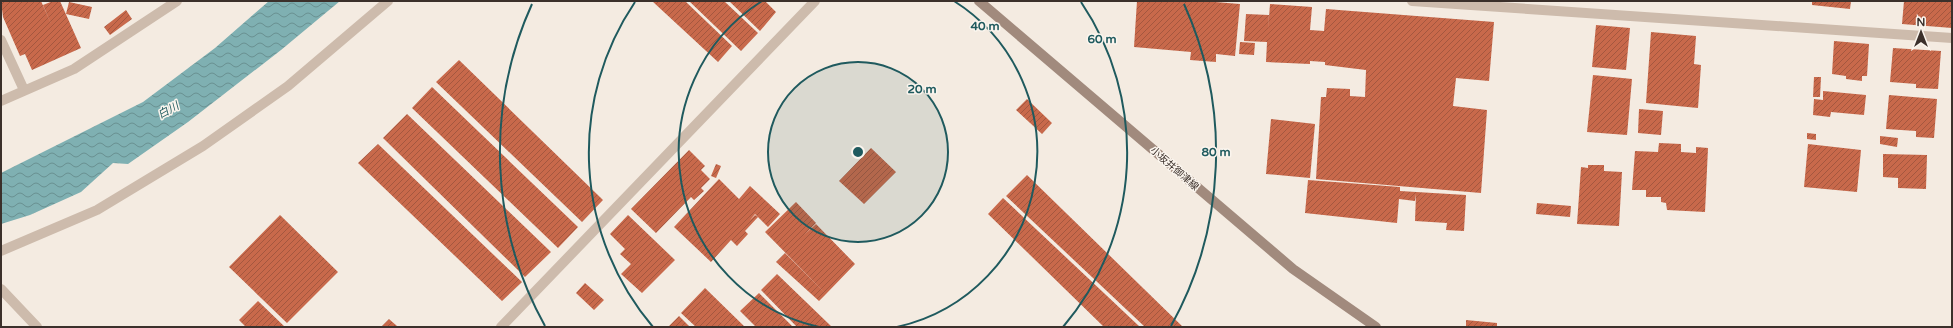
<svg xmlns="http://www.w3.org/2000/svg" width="1953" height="328" font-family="'Varela Round','Noto Sans JP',sans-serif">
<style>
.water{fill:url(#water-waves)}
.building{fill:url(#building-hatch)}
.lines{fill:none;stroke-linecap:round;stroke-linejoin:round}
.street{stroke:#cdbbac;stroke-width:10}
.secondary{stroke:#a18a7d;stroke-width:10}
.ring{fill:none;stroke:#1f5a5e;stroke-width:2}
.labels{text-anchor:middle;stroke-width:3;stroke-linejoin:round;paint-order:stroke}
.street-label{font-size:10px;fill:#3b302b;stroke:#fbf5ee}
.water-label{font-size:11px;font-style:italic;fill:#1f5a5e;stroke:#fbf5ee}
.centre{fill:#1f5a5e;stroke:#fbf5ee;stroke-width:2}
.ring-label{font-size:12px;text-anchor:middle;font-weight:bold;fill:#1f5a5e;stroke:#fbf5ee;stroke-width:3;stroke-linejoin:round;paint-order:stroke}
</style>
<defs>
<pattern id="water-waves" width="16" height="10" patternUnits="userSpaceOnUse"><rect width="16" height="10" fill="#7fb0b2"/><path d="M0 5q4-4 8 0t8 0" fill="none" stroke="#699091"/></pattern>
<pattern id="building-hatch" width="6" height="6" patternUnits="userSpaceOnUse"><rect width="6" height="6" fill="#c8694b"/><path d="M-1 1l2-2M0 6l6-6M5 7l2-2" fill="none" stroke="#a4573f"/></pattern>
</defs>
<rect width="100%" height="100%" fill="#f4ebe1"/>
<path class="water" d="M269,1h71l-59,49 -93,72 -60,42 -15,-1 -32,29 -51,23 -29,9v-51l142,-71 72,-54z"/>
<path class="building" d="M1,1h40l11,25 -9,-21 10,-4h7l21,47 -49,22 -7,-16 5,-2 -10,4 -17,-39z
M652,1h33l47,45 -14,16z
M689,1h35l34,32 -17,18z
M729,1h36l11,11 -16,19z
M1137,1h66l37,3 -5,52 -19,-2v8l-26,-2 1,-8 -57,-5z
M1812,1h39l-1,8 -38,-4z
M1904,1h48v27l-50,-4z
M69,2l23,5 -3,12 -23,-5z
M1270,4l42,3 -2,23 14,1 2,-22 168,13 -5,59 -33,-3 -3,28 34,4 -6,83 -165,-14 5,-82h5l1,-9 23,1v7l15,1 1,-27 -41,-5v-3l-15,-1v3l-44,-2 1,-20 -23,-1 2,-27 23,1 -1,15z
M126,10l6,9 -22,16 -6,-8z
M1596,25l34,3 -4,42 -34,-3z
M1651,32l45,4 -2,28 7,1 -3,43 -52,-5z
M1834,41l35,3 -2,32h-5v5l-16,-2v-3l-14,-2z
M1240,42l15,1 -1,12 -15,-1z
M1893,48l48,3 -3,38 -22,-1v-4l-26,-2z
M459,60l144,140 -21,22 -146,-140z
M1593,75l39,4 -5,56 -40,-3z
M1814,77h7l-1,20h-7z
M432,87l146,140 -20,21 -146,-140z
M1823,91l43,4 -2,20 -33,-3 -1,5 -17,-2 1,-16 9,1z
M1889,95l48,4 -3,39 -18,-1v-6l-30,-2z
M1027,99l25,24 -10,11 -26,-24z
M1639,109l24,2 -2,24 -23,-2z
M407,114l144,138 -26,25 -142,-139z
M1271,119l44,5 -5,54 -44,-4z
M1807,133l9,1v6l-9,-1z
M1880,136l18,2 -1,9 -17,-3z
M1659,143l22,1v8l15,1v-6l12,1 -3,64 -38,-2 -1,-7 -5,-1v-5h-15v-7h-14l3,-39 23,1z
M378,144l144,138 -20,19 -144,-138z
M1808,144l53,6 -4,42 -53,-5z
M871,148l25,24 -32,32 -25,-23z
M689,150l16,16 -4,4 9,9 -9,9 3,3 -10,9 -3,-3 -35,36 -25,-24z
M1883,154l44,1 -1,34 -28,-1v-10l-15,-1z
M716,164l5,2 -5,12 -5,-2z
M1588,165h16v6l18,1 -3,54 -42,-2 4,-57 7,1z
M1027,175l156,152h-38l-139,-131z
M719,179l20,20 11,-13 30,28 -12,13 -16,-16 3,3 -5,6 5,-5 3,2 -13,14 3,3 -11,12 -6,-6 -20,22 -37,-35z
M1308,180l92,7v4l66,4 -2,36 -18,-1 1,-7 -32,-2 1,-27 -1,7 -16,-2 -2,24 -92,-10z
M1003,198l137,129h-36l-116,-113z
M796,202l20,21 -12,12 12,-11 39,40 -29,30 -61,-62z
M1537,203l34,3 -1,11 -34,-3z
M280,215l58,57 -51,51 -58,-56z
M628,215l47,45 -33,33 -21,-19 10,-10 -11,-10 5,-5 -15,-15z
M785,253l41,41 -7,7 -43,-39z
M777,274l55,53h-35l-36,-37z
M585,283l19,17 -10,10 -18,-17z
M705,288l40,39h-49l-15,-14z
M759,293l34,34h-37l-16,-16z
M258,301l27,26h-39l-7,-7z
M679,316l11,11h-22z
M389,319l8,7 1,1h-17z
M1466,320l31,3v4h-31z"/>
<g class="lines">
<path class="street" d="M1412,1l540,37
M1,40l23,50
M1,101l73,-32 103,-68
M1,251l96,-41 106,-64 85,-60 100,-85
M1,289l36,38
M501,327l314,-326"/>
<path class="secondary" d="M979,1l314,268 83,58"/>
</g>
<circle cx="858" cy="152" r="90" fill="#1f5a5e" fill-opacity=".12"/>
<g class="ring">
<circle cx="858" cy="152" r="90"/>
<path d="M819 327A179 179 0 0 1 762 1M954 1A179 179 0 0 1 897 327"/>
<path d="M653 327A269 269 0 0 1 635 2M1081 2A269 269 0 0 1 1063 327"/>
<path d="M545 326A358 358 0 0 1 532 4M1184 4A358 358 0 0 1 1171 326"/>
</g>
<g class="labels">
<g class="street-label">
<text transform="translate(1175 168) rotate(41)" y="4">小坂井御津線</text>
</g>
<g class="water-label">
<text transform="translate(168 110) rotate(-29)" y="4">白川</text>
</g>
</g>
<circle cx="858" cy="152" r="6" class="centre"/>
<g class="ring-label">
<text x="985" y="30">40 m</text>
<text x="1102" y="43">60 m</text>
<text x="922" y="93">20 m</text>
<text x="1216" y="156">80 m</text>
</g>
<rect width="1953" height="328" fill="none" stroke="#3b302b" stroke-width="4"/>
<g transform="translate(1921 32)" stroke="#fbf5ee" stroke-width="3" paint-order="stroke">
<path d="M0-3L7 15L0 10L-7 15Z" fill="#3b302b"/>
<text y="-6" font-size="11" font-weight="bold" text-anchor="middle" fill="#3b302b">N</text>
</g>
</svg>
